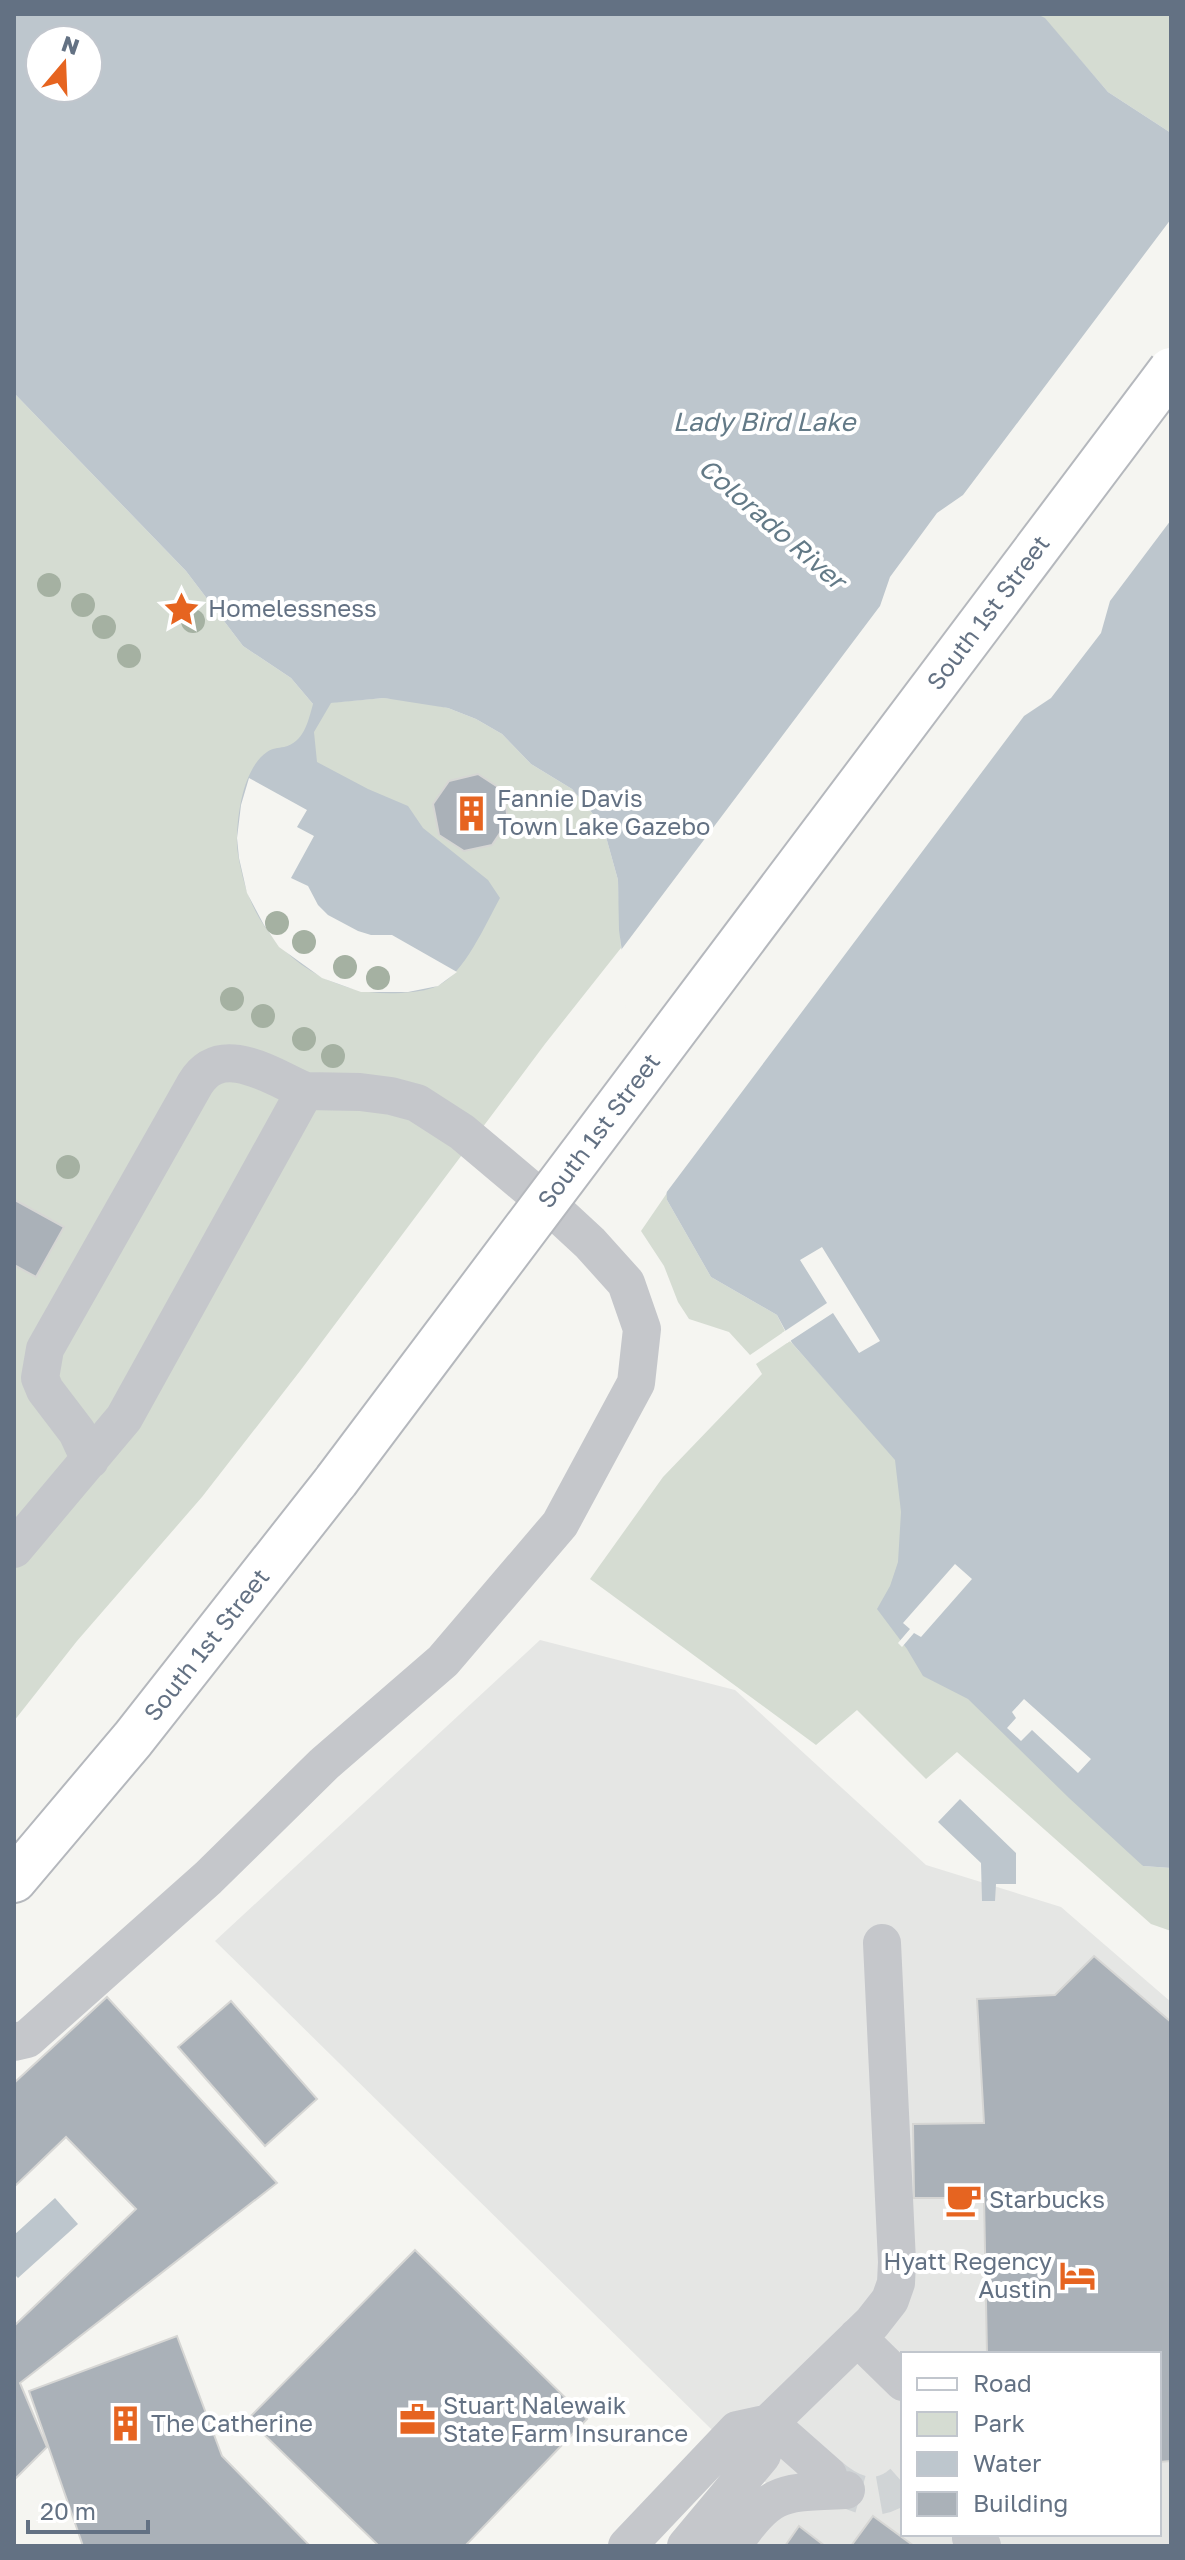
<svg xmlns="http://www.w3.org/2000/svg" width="1185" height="2560" font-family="'Golos Text',sans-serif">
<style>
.built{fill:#e5e6e4;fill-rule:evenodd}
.green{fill:#d5dcd2}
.water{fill:#bdc6cd;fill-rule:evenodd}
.pier{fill:#f5f5f1}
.building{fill:#aab1b8;stroke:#d6d6d4;stroke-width:2}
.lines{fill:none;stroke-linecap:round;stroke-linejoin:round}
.minor-tunnel{stroke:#d0d4d6;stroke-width:38;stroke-dasharray:38 19;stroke-linecap:butt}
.major-casing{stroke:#b5b8bd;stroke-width:48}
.minor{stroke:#c5c7cb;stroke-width:38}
.major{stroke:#fff;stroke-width:44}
.major-bridge-casing{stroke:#b5b8bd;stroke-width:48;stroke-linecap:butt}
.major-bridge{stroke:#fff;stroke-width:44}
.tree{fill:#a5b1a2}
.labels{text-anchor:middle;stroke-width:8;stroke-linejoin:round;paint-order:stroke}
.poi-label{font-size:24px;fill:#637183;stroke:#fff;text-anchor:start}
.street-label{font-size:24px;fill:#637183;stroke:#fff}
.water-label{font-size:26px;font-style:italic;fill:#637a87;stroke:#fff}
</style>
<rect width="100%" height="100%" fill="#f5f5f1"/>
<path class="built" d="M540,1640l195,50 191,175 135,42 110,95v544h-445l42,-61 -553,-544zM903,2354h256v180h-256z"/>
<path class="green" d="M1037,14h134v119l-63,-41 -63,-73z
M14,393l172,178 57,75 48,32 22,26 71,-6 33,3 31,7 28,11 26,15 29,30 41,25 31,37 15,54 3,68 -76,96 -245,327 -98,126 -125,144 -63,80z
M667,1193v7l44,77 66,38 8,16 -35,24 -21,-23 -40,-13 -11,-17 -14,-36 -23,-35z
M790,1341l55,61 71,58 227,406 28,2v63l-20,-7 -194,-172 -31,27 -69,-69 -41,35 -226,-166 73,-102 99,-103 -6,-10z"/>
<path class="water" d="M14,14h1023l8,4 63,74 63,41v1735l-28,-2 -74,-68 -101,-99 -45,-23 -16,-27 -30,-40 13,-23 8,-24 3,-50 -6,-52 -103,-117 -15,-28 -66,-38 -44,-77 -2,-34 -31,-125 -15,-111 -1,-50 -15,-54 -31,-37 -41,-25 -29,-30 -26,-15 -28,-11 -64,-10 -53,5 -17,29 3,30 51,27 40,17 15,22 65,52 12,18c-14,25 -36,77 -63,88 -10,5 -25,6 -36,7 -73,5 -140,-43 -158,-115 -3,-14 -7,-28 -6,-42 1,-26 7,-68 30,-84 5,-4 11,-4 17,-5 20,-5 24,-25 29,-43l-22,-26 -48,-32 -57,-75 -172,-178zM40,40h48v48h-48z
M960,1799l56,54v31h-20l-1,17h-13l-1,-38 -43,-41z
M55,2198l23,26 -60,54 -4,-4v-39z"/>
<path class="pier" d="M1171,219v301l-61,81 -9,32 -50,65 -27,18 -361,481 -2,-30 -31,-126 -12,-87 262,-348 10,-29 47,-64 26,-18z
M249,778l58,32 -10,17 17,9 -23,42 17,8 10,19 10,10 30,16 13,4h21l65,37 -19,14 -30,6h-47l-39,-14 -43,-31 -15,-22 -17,-32 -8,-35 -2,-20 4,-33z
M822,1247l58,94 -21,12 -26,-40 -46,30 -5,-10 45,-30 -27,-43z
M955,1564l17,15 -51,58 -7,-4 -12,14 -4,-4 12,-14 -7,-6z
M1024,1699l67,60 -13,14 -46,-43 -11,11 -14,-13 9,-10 -4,-6z"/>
<path class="building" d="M478,774l26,17 4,30 -16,24 -28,6 -25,-16 -6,-31 16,-23z
M15,1200l49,27 -28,50 -22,-12z
M1094,1956l77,66v439l-12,1v-108h-172l-3,-156h-70l-1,-74 71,-1 -7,-124 78,-4z
M107,1997l170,186 -257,200 27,64 -33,33v-154l122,-117 -70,-72 -52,50v-104z
M231,2001l86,98 -52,47 -87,-99z
M415,2250l172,169 -122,127h-86l-131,-127z
M177,2336l45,120 88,90h-227l-54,-155z
M873,2516l41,30h-63z
M799,2526l26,20h-40z"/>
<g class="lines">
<path class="minor-tunnel" d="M828,2475c23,20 49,31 75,8"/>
<defs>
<g id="major">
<path id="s1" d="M14,1880l119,-141 203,-258"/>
</g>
</defs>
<use href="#major" class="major-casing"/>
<path class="minor" d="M90,1460l-13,-28 -32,-42 -5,-12 5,-29 150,-265c26,-43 76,-8 110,7
M14,1549l110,-131 181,-327 55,1 31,4 26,7 45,29 88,74 40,37 36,40 16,46 -6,54 -76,141 -117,137 -119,103 -116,114 -181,161 -13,3
M857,2337l46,45
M769,2423l59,52
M971,2538l11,8
M627,2546l110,-116 32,-7 103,-100 18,-23 6,-17 1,-21 -15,-319
M686,2546l76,-91 7,-32
M732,2546c40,-56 46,-53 114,-56"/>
<use href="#major" class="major"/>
<defs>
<g id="major-bridge">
<path id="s2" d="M336,1481l835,-1111"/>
</g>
</defs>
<use href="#major-bridge" class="major-bridge-casing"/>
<use href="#major-bridge" class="major-bridge"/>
</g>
<g class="tree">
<circle cx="49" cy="585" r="12"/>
<circle cx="83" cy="605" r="12"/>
<circle cx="193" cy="621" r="12"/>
<circle cx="104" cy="627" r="12"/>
<circle cx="129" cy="656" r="12"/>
<circle cx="277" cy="923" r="12"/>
<circle cx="304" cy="942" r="12"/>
<circle cx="345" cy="967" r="12"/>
<circle cx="378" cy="978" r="12"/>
<circle cx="232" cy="999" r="12"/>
<circle cx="263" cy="1016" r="12"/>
<circle cx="304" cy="1039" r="12"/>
<circle cx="333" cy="1056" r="12"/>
<circle cx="68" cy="1167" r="12"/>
</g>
<defs>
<symbol id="sight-bare" viewBox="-9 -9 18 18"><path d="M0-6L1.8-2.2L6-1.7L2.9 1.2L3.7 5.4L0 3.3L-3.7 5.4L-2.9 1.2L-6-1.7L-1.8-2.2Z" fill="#e66420" stroke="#fff" stroke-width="2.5" paint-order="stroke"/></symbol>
<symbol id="building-bare" viewBox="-9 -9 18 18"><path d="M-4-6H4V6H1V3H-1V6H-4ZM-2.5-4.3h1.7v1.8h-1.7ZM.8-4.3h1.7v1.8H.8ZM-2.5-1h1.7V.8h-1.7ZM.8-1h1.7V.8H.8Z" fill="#e66420" stroke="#fff" stroke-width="2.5" paint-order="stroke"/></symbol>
<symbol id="cafe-bare" viewBox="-9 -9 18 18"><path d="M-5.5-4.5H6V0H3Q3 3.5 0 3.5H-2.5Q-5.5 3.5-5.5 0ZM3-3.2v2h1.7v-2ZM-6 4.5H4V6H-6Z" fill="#e66420" stroke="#fff" stroke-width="2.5" paint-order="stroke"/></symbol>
<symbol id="hotel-bare" viewBox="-9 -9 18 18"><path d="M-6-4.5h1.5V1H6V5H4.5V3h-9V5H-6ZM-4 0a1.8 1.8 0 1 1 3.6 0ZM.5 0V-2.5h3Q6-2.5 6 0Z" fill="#e66420" stroke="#fff" stroke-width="2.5" paint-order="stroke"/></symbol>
<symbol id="office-bare" viewBox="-9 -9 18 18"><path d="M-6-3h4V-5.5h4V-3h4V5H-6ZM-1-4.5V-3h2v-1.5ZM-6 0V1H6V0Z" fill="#e66420" stroke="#fff" stroke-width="2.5" paint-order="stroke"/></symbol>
</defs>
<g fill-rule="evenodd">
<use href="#sight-bare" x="156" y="584" width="51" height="51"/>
<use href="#building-bare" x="446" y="788" width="51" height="51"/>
<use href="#cafe-bare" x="938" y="2174" width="51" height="51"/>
<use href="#hotel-bare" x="1052" y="2250" width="51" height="51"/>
<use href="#office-bare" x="392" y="2394" width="51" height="51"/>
<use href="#building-bare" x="100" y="2398" width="51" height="51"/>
</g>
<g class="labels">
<g class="poi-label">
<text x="208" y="617">Homelessness</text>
<text x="497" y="807">Fannie Davis<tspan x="497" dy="28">Town Lake Gazebo</tspan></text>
<text x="989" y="2208">Starbucks</text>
<text x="1052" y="2270" text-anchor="end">Hyatt Regency<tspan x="1052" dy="28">Austin</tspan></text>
<text x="443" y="2414">Stuart Nalewaik<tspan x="443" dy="28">State Farm Insurance</tspan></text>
<text x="151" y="2432">The Catherine</text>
</g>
<g class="street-label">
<text dy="8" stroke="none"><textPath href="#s2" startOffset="1086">South 1st Street</textPath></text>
<text dy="8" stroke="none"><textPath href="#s2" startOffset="438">South 1st Street</textPath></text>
<text dy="8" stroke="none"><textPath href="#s1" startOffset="304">South 1st Street</textPath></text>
</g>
<g class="water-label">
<text x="764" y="431">Lady Bird Lake</text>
<text transform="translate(772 524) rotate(41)" y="9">Colorado River</text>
</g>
</g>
<rect width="1185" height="2560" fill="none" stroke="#637183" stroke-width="32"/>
<rect x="901" y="2352" width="260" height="184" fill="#ffffff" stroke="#c1c6cd" stroke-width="2"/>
<rect x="917" y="2378" width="40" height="12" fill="#ffffff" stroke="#c1c6cd" stroke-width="2"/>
<text x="973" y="2392" font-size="24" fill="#637183">Road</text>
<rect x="917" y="2412" width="40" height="24" fill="#d5dcd2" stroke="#c1c6cd" stroke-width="2"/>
<text x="973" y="2432" font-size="24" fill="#637183">Park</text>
<rect x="917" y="2452" width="40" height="24" fill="#bdc6cd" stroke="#c1c6cd" stroke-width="2"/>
<text x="973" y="2472" font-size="24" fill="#637183">Water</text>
<rect x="917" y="2492" width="40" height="24" fill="#aab1b8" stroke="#c1c6cd" stroke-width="2"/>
<text x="973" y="2512" font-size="24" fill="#637183">Building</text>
<g transform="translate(64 64) rotate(19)"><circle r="38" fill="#ffffff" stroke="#c1c6cd" stroke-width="2"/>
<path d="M0-6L14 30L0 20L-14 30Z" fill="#e66420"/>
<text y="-12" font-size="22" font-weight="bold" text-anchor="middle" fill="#637183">N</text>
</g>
<path d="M28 2520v12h120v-12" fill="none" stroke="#637183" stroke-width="4"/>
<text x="40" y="2520" font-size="24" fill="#637183" stroke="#ffffff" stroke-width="6" paint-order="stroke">20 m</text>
</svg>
